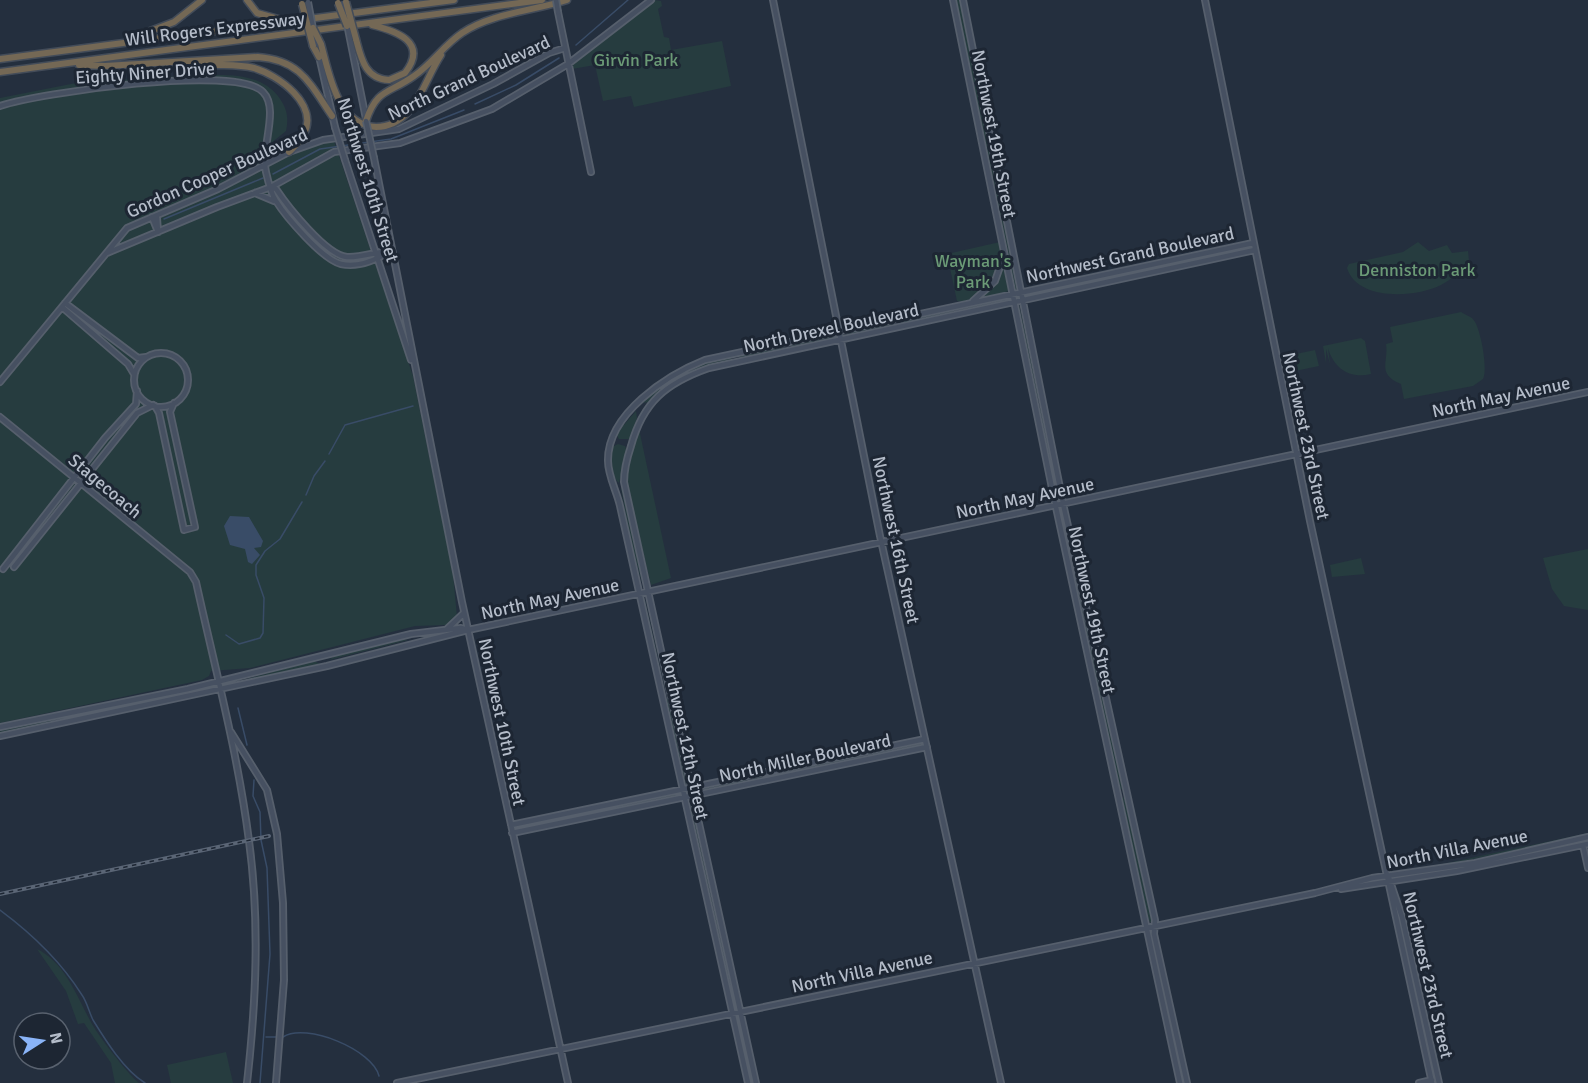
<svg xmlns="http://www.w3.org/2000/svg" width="1588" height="1083" font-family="Signika,sans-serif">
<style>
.green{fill:#263c3f}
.water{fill:#394c67}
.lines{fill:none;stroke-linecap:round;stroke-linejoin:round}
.stream{stroke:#394c67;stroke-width:1.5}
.secondary-casing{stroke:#565f6c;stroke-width:8}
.highway-casing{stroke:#434c59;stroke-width:9}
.secondary{stroke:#465061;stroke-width:4.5}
.highway{stroke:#746855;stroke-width:6}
.rail-casing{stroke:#5a6575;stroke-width:4}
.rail{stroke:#1d2633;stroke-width:1.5;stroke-dasharray:4.5;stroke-linecap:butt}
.secondary-bridge-casing{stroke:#565f6c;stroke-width:8;stroke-linecap:butt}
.highway-bridge-casing{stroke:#434c59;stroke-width:9;stroke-linecap:butt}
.secondary-bridge{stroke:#465061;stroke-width:4.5}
.highway-bridge{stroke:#746855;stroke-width:6}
.labels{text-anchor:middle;stroke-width:6;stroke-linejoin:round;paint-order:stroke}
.street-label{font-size:18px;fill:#b4bcc9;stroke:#1d2633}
.park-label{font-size:18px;fill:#6b9a76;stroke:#1d2633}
</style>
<rect width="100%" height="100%" fill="#242f3e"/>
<path class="green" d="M654,0l7,1 1,5 -4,3 6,28 5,1 2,12 51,-9 9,45 -97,21 -3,-11 -28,5 -8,-36 -23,4 2,-7z
M955,0h6l15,82h-5z
M181,76c33,0 74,-8 97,20 9,12 11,21 8,35l-15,12 38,-1 23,-7 81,241 40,198 4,43 -11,8 -31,1 -165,42 -39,3 -2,5 -7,4 -202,43v-625l81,-16z
M974,86l4,1 20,98 -4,3z
M998,191l21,96 -3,3 -3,-1 -19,-96z
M1000,242c3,23 -13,67 -43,59l-10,-47z
M1418,242l11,9 18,-6 5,8 16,-2 1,10c-9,9 -16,18 -28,24 -26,13 -84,16 -94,-17l2,-4 54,-12z
M1191,258l1,4 -48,8 1,-2z
M1004,264l5,27 -27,7 14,-16z
M1132,271l1,4 -51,9 1,-3z
M1074,283l2,4 -49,10 -2,-2z
M1009,297v4l-49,11 -1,-3z
M1019,305l21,93 -2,2 -21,-93z
M949,309l4,2 -2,3 -47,10 -3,-2z
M1461,312c4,3 11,4 14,10 6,10 13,47 8,57l-10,7 -69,13 -3,-15c-25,-10 -12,-22 -15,-40l7,-2 -3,-15z
M892,322l2,4 -47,10 -2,-3z
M835,334v5l-41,9 -3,-3z
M1361,338l4,3 6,33c-21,5 -37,-5 -43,-26l2,16 -4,-15v14l-3,-17z
M782,345l2,5 -42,9 -3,-2 1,-3z
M1315,350l4,16 -24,5 -4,-16z
M731,356l1,5 -44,11 13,-9z
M682,373l-1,4 -33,25 -5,1 10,-12z
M1040,406l2,2 17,92 -3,-1 -18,-90z
M636,411l1,7 -7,21h-11l-3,-5z
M639,429l32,149 -20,7 -25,-104 2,-17z
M618,444l7,2 2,5 -8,32c-10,-9 -9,-23 -7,-36z
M621,488l3,1 19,97 -12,-43z
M1062,509l28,126 -1,2 -3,-2 -27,-123z
M1588,549v61l-24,-4 -12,-17 -9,-31z
M1361,558l4,16 -33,3 -2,-12z
M645,600l21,93 -21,-89z
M398,639l10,1 -79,20 6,-4z
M1092,643l32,145 -2,2 -2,-2 -32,-143z
M314,661l6,3 -88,19z
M210,686l-38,11 -106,23 -4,-2z
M668,699l20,85 -2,2 -20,-86z
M52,718l3,2 -5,3 -50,11v-5z
M922,742v4l-53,9 1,-2z
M862,754l-1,4 -49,10 -2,-2z
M804,766l-1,5 -50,10 -2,-2z
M744,778l2,2 -1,3 -49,10 -2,-3z
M679,792l1,4 -45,9 -2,-2 2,-2z
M1124,797l29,123 -1,3 -3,-2 -27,-122z
M689,799l2,1 22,105 -2,-1z
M623,804l-1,4 -47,10 -2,-2z
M565,816v4l-46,9 -3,-1z
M1588,833v2l-149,31 -1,-1z
M713,910l3,1 19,96 -2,-1z
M37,949c28,13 41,50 55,75 8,14 35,49 47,59h-24l-4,-20 -27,-40 -6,1 -12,-33z
M738,1016l1,2 15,65h-4z
M226,1052l7,31h-62l-4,-18z"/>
<path class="water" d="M230,516l19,1 14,24 -2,6 -7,1 6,7 -8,9 -4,-2 -3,-13 -15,-4 -6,-19z"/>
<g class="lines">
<path class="stream" d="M576,45l52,-45
M475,104l41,-19 43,-27
M273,174l47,-25 71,-10 73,-29
M164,219l99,-41
M329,454l16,-29 68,-19
M306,495l8,-19 11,-15
M226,635l13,9 21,-6 3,-5 1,-35 -8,-23v-10l9,-14 15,-12 22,-37
M238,708l9,37
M254,780l-1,16 7,16 1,28 6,28 3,86 -10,129
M0,910c31,23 62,53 82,85 5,7 7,17 11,25 13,21 31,50 52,63
M266,1037h11
M283,1037c23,-15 90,13 96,39"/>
<defs>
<path id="secondary" d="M773,0l107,536 121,547
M953,0l101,498 126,585
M963,0l101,508 91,412 -1,14 33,149
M1205,0l105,521 122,562
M558,12l33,160
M350,39l16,80
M319,56l16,71
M0,106c39,-13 236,-42 263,-14 17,17 -3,57 3,80 2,9 5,22 10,29 10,16 47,59 65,63 17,4 37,-5 51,-14
M374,158l88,444 106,481
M345,160l66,200
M271,187l5,2c12,18 50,66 71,68 13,1 28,-5 42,-6
M255,193l19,8
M152,217l5,1 1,14
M152,217l6,15
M107,253l110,-46 54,-20 63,-35 66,-9 92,-34 76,-45 83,-64
M973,301l22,-20 8,-23
M65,303l73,55 8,-1
M62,307l66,57 6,10
M134 380a27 27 0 1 1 54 0a27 27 0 1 1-54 0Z
M0,382l127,-154 91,-39 71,-37 34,-12 76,-11 94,-45 56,-31 16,-5
M155,406l4,7 25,117 11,-3 -25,-115 4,-9
M0,417l190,155 6,10c19,86 42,172 53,259 11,81 7,162 -2,242
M14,567l123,-154 16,-8
M3,569l102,-131 31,-34 1,-13
M447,629l17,-16
M0,727l188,-38 223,-55 50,-6 7,2
M231,732l36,58 10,44 6,69 1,77 -8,103
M0,736l327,-70 141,-36 1120,-238
M511,825l414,-86
M512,833l415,-86
M1583,845l5,23
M1389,878l13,39 37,166
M1341,889l116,-18 131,-27
M397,1083l918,-190 57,-15 103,-15 113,-26
M748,1083l-128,-577c-3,-14 -12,-30 -12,-45 -1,-47 59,-86 97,-101l548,-117
M756,1083l-132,-601c0,-13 3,-24 7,-36 12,-44 35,-63 78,-78l546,-118
M1419,1083l13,-3"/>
<path id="highway" d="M247,0l10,13 25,7
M356,39c5,19 9,40 33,41l16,-7c24,-31 -9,-42 -33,-48
M127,40l47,-18 28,-22
M321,44c8,29 16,81 55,83 13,0 24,-6 33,-16 14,-16 20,-38 32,-56
M313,46l6,11
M0,59l454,-59
M203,64c17,2 34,0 51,4 24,7 65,36 50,66 -3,7 -9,12 -15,18
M79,65l26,1 153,-9c43,3 52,27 74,59
M0,72l542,-72
M366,121c11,-33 23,-27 48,-45 18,-12 30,-31 48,-43 30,-20 71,-22 105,-33"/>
</defs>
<use href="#secondary" class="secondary-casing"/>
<use href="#highway" class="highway-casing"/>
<use href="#secondary" class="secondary"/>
<use href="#highway" class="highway"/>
<defs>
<path id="rail" d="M0,894l269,-58"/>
</defs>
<use href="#rail" class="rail-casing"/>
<use href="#rail" class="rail"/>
<defs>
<path id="secondary-bridge" d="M556,0l2,12
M308,2l8,43
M343,3l2,13
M347,24l3,15
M366,121l8,37
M335,127l10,33"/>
<path id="highway-bridge" d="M346,2l10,37
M338,3l9,23
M302,4l11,42
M313,28l8,16"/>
</defs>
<use href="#secondary-bridge" class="secondary-bridge-casing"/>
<use href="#highway-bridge" class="highway-bridge-casing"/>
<use href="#secondary-bridge" class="secondary-bridge"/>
<use href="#highway-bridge" class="highway-bridge"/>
</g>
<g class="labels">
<g class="street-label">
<text transform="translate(215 29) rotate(-7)" y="6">Will Rogers Expressway</text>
<text transform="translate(145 73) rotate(-4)" y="6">Eighty Niner Drive</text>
<text transform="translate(469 78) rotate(-25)" y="6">North Grand Boulevard</text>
<text transform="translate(994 134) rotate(79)" y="6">Northwest 19th Street</text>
<text transform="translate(217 173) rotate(-24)" y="6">Gordon Cooper Boulevard</text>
<text transform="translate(368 180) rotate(73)" y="6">Northwest 10th Street</text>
<text transform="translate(1130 255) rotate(-12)" y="6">Northwest Grand Boulevard</text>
<text transform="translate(831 328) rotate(-12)" y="6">North Drexel Boulevard</text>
<text transform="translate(1501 397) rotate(-12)" y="6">North May Avenue</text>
<text transform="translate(1306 436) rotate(78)" y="6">Northwest 23rd Street</text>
<text transform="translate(105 486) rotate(40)" y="6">Stagecoach</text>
<text transform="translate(1025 498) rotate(-12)" y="6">North May Avenue</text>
<text transform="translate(896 540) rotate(78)" y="6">Northwest 16th Street</text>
<text transform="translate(550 599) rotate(-12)" y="6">North May Avenue</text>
<text transform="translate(1092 610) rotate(78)" y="6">Northwest 19th Street</text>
<text transform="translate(502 722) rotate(78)" y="6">Northwest 10th Street</text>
<text transform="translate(685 736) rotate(78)" y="6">Northwest 12th Street</text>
<text transform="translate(805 758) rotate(-12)" y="6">North Miller Boulevard</text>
<text transform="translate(1457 849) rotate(-11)" y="6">North Villa Avenue</text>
<text transform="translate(862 972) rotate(-12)" y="6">North Villa Avenue</text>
<text transform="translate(1428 975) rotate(77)" y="6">Northwest 23rd Street</text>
</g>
<g class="park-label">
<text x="636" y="66">Girvin Park</text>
<text x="973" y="267">Wayman's<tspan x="973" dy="21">Park</tspan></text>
<text x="1417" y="276">Denniston Park</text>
</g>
</g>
<g transform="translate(42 1041) rotate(78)"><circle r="28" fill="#1d2633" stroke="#59626f" stroke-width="1.5"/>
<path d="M0-4.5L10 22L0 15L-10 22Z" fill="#8ab4f8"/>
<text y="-9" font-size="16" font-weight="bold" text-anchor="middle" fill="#b4bcc9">N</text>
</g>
</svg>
